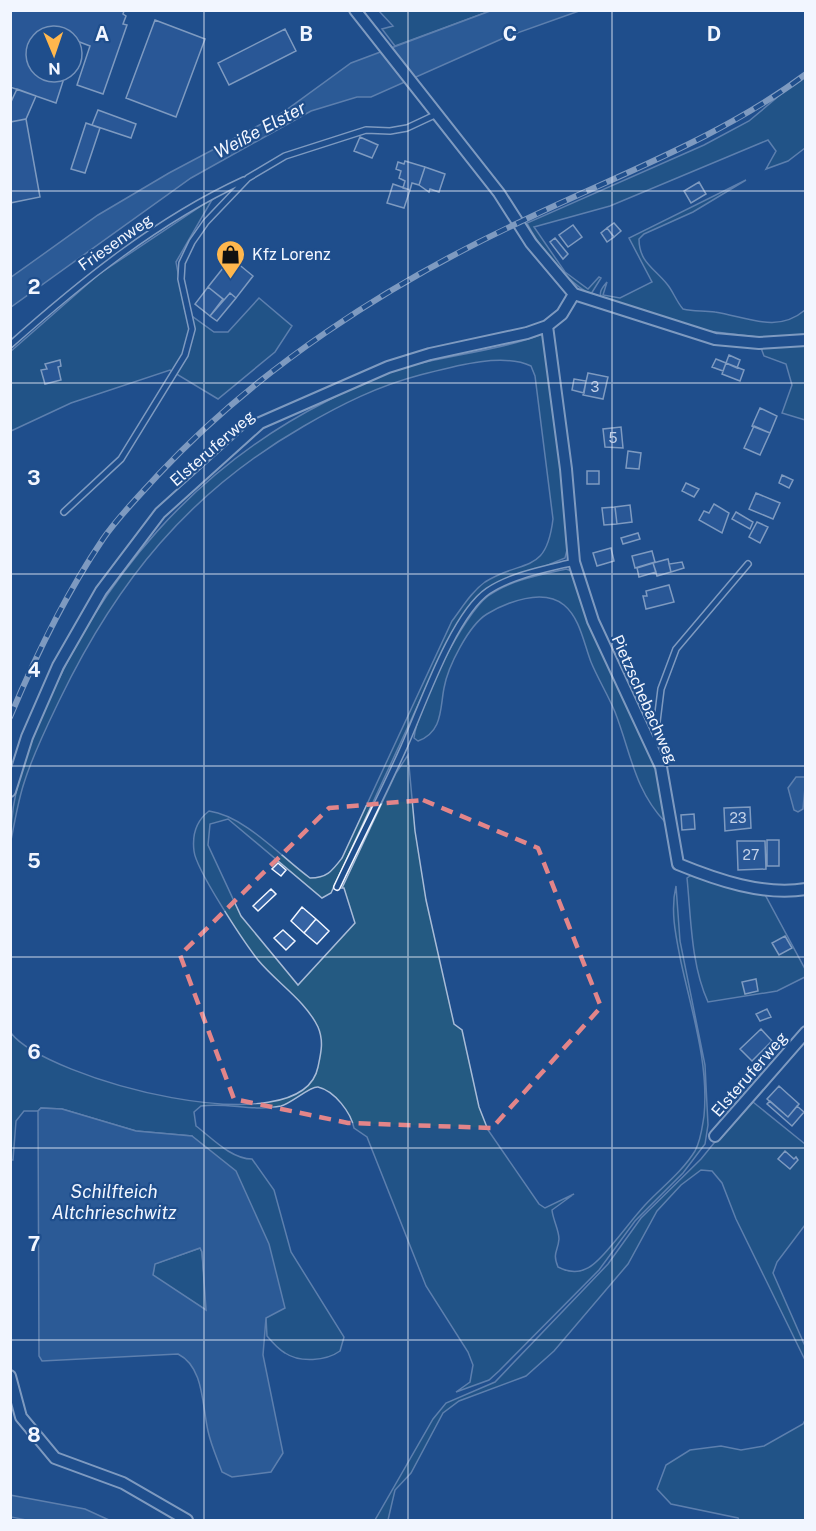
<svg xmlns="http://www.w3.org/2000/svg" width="816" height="1531" font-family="'Public Sans',sans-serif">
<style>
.green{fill:#245a82;stroke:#a8bbd7;stroke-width:1.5}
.water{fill:#3b69a3;stroke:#a8bbd7;stroke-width:1.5;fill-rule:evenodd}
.building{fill:#3563a3;stroke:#f2f6ff;stroke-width:1.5}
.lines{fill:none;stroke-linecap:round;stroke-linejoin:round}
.lane-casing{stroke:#f2f6ff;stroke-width:8}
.street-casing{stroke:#f2f6ff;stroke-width:14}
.lane{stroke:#1f4e8c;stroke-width:5}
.street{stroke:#1f4e8c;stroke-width:10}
.rail-casing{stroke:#f2f6ff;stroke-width:6}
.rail{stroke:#1f4e8c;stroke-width:4;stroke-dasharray:11;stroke-linecap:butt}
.marked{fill:none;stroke:#e38589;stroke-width:4.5;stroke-dasharray:12 8;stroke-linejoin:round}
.grid{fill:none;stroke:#f2f6ff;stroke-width:1.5;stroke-opacity:0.55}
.labels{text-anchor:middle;stroke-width:4.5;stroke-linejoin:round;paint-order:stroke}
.number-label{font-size:14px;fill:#c3d1e8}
.street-label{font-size:16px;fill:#f2f6ff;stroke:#1f4e8c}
.poi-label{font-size:16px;fill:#f2f6ff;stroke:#1f4e8c;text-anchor:start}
.water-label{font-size:18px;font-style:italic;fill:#f2f6ff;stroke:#1f4e8c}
.grid-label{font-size:20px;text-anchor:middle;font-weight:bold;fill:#f2f6ff;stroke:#1f4e8c;stroke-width:4.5;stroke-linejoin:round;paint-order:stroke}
</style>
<rect width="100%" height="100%" fill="#1f4e8c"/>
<path class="green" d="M379,11h111l-95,35 -13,-17 11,-3z
M805,74v74l-17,13 -22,8 10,-18 -8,-11 -158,66 -76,21 31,45 23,17 11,-12 2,1 -10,16c-23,-10 -53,-49 -64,-71l177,-78 45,-24z
M746,180l-53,32 -49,22 -5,5c0,23 15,29 28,45 6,7 9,17 16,25 11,3 21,1 32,3 32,5 62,22 90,-2v110l-23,-7 10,-28 -6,-21 -22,-8 -7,-19 -58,-7 -97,-30c-4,-8 0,-12 5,-18l-4,13 17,3 32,-16 -23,-44z
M213,198l-37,64 9,49 29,21h14l31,-34 33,28 -17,26 -57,47 -48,-29 -99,33 -60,28 -1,-79 89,-78z
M543,334l3,5 18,158 3,53 -2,8 -80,33 -42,60 -112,242 -9,5 -94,-79 -18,5 -2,21 33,71 57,69 57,-62 -11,-35h-2l54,-115 12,-18 7,76 11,69 28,124 8,6 17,77 9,23 51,74 6,4 29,-14 -22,16c1,10 7,20 7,29 -1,13 -7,13 -1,28 27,14 41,-7 58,-27 10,-12 19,-24 29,-35 17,-18 37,-33 50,-54 6,-11 7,-23 9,-35 5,-52 -12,-103 -23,-154 -5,-25 -11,-51 -5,-76l4,55 25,124 3,60 -3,19 -22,29 -48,48 -36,49 -100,101 -10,9 -33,12 14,-10 3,-17 -5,-13 -42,-66 -59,-149 -13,-9c-3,-15 -19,-37 -36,-41 -8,-1 -26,16 -37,19 -27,6 -54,-4 -80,0l-7,6 2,14c16,12 35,33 56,33l22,31 17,62 53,85 -4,14c-14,10 -40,12 -55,2 -7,-4 -13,-11 -18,-17l-1,-18 -74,-182 -56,-5 -74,-22 -21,-1 -3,3h-14l-8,10 -3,39h-2v-127c35,46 291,115 307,34 3,-14 6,-26 0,-40 -13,-27 -41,-44 -60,-67 -14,-18 -62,-90 -64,-109 -2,-16 2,-30 15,-40 36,5 72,46 101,67 17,0 22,-7 32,-20l110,-237c10,-13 19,-29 33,-39 38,-24 61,-6 68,-63l-18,-143 -4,-10c-29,-14 -80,1 -111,9 -42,11 -78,29 -116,51 -115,66 -187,155 -244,273 -13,27 -27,55 -36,84 -6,18 -9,38 -13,57 -1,-43 15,-87 32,-126 56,-135 153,-247 284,-313 16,-8 32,-18 49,-25 54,-20 113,-22 167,-42z
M566,569l6,2 61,142c2,14 9,22 15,34 10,23 14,49 19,73l-2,2c-31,-33 -34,-69 -50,-110 -7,-17 -17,-33 -24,-50 -7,-18 -11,-44 -27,-57 -21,-17 -57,-3 -77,9 -18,11 -39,52 -43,74 -4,20 -1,44 -26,53l-4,-3c3,-31 49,-123 74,-142 22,-16 52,-21 78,-27z
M693,874l70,17 42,78v8l-28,14 -69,11c-17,-37 -17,-84 -21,-124z
M753,1102l52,42v81l-28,37 -4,11 32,73v14l-69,-141 -14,-36 -10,-12 -11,-1 -20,15 -24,26 -29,53 -74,87 -28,25 -67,25 -16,12 -32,60 -16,17 -7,30h-13l58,-101 13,-16 49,-21 113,-118 33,-46 60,-59 31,-38z
M200,1248l2,4 5,59 -54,-35 1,-12z
M805,1420v100h-66l-1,-2 -67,-14 -14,-15 9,-24 24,-15 31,-4 20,4 23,-4 39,-22z"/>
<path class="water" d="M490,11h89l-73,26 -135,60h-14l-46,14 -120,67 -180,129 -1,-29 88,-63 71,-42 113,-60 69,-50z
M796,777h10l-3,32 -5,3 -4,-2 -6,-22z
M41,1108l21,1 74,22 56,5 44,35 33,73 16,64 -19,10 -3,37 20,98 -12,19 -39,5 -10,-5c-5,-14 -11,-27 -14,-41 -6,-26 -4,-64 -30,-77l-136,7 -3,-5 -1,-245zM200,1248l2,4 4,58 -53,-35 2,-11z
M10,1495l75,14 24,11h-83l-15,-3z"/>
<path class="building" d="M10,10l114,1 -1,3 3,2 -3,8 4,1 -24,69 -26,-9 13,-39 -13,-5 -5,15v-20h-36v36h30l-10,31 -46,-16z
M155,20l50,19 -29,78 -50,-19z
M285,29l11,22 -67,34 -11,-22z
M17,89l19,7 -10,23 -16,3v-18z
M98,110l38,14 -5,14 -39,-13z
M26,119l14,78 -30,6v-81z
M86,123l14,5 -15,45 -14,-4z
M360,137l18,8 -6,13 -18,-7z
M405,161l20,6 -6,18 -7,-2 -2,7 -7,-2 2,-7 -6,-3 2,-7 -5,-2 2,-7 6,2z
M425,167l20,7 -6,18 -9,-3 -1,3 -10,-7z
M699,182l7,12 -15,9 -7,-12z
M393,184l17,6 -6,18 -17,-5z
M614,223l7,8 -7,6 -7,-9z
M573,225l9,12 -14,10 -9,-12z
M607,228l7,9 -7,5 -6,-9z
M555,238l13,16 -5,5 -13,-17z
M231,258l22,18 -17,22 -6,-5 -6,7 -16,-13z
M208,287l15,12 -13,17 -15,-12z
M230,293l6,5 -19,23 -7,-5z
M729,355l11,5 -3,8 -11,-5z
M716,359l10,4 -3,8 -11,-4z
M60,360l1,6 -3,1 3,13 -16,4 -4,-14 6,-1 -2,-5z
M726,363l18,7 -4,11 -18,-7z
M588,373l20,4 -5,22 -20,-4z
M574,379l12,2 -2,12 -12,-3z
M760,408l17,8 -7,17 -18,-7z
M754,426l16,7 -10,22 -16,-7z
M621,427l2,21 -18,-1 -2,-18z
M628,451l13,2 -2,16 -13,-1z
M587,471h12v13h-12z
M782,475l11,5 -4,8 -10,-5z
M686,483l13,6 -5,8 -12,-6z
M756,493l24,10 -7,16 -24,-10z
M714,504l15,9 -7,20 -23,-13 5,-9 5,2z
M630,505l2,17 -15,2 -2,-17z
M615,507l2,17 -13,1 -2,-17z
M736,512l17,10 -3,7 -18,-10z
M757,522l11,5 -8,16 -11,-6z
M638,533l2,6 -17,5 -2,-6z
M611,548l3,13 -17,5 -4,-13z
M652,551l3,11 -20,6 -3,-12z
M668,559l3,13 -14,4 -4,-13z
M682,562l2,6 -13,4 -2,-8z
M653,563l3,9 -17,5 -2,-9z
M669,585l5,17 -28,7 -3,-13h4l-1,-5z
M750,807l1,21 -26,3 -1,-23z
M694,814l1,15 -13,1 -1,-15z
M767,840h12v26h-12z
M737,841h28l1,28 -28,1z
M278,863l8,7 -5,6 -9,-7z
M271,889l5,5 -18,17 -5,-5z
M302,907l14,12 -12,14 -13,-12z
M316,919l13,12 -12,13 -13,-11z
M283,930l12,11 -9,9 -12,-12z
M785,936l7,12 -13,7 -7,-12z
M756,979l2,12 -13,3 -3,-12z
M767,1009l4,8 -11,4 -4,-7z
M761,1029l11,12 -20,20 -12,-12z
M779,1086l20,18 -11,13 -21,-18z
M770,1101l18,16 9,-11 7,6 -12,14 -25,-22z
M785,1151l9,8 2,-2 2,3 -8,9 -12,-10z"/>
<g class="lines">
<defs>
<path id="lane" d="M10,345c71,-63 147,-125 234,-165
M64,512l57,-53 64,-104 7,-26 -11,-50 1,-16 10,-21 14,-20 42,-44 37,-22 81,-26 24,1 17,-3 30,-14
M654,746l7,-57 15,-40 72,-85
M337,887c22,-47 46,-93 67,-140 18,-40 49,-132 84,-156 24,-16 58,-22 86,-29"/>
<path id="street" d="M355,10l144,183 32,50 43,51 141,45 44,4 47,-3
M547,326l19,143 8,93 19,59 68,146 17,97c39,16 85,32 128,25
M10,791l17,-54 31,-71 43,-75 59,-78 100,-90 128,-56 42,-13 97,-21 20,-7 15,-12 12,-20
M715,1136l91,-104
M10,1376l11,41 34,41 68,25 64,37"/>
</defs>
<use href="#lane" class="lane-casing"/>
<use href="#street" class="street-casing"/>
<use href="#lane" class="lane"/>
<use href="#street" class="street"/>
<defs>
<path id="rail" d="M10,717c26,-62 55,-122 93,-178 15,-22 36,-43 55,-64 100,-107 230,-191 362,-253 97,-47 199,-83 286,-148"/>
</defs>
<use href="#rail" class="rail-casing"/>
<use href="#rail" class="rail"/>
</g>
<path d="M0 0H816V1531H0ZM423,800l115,48 63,159 -109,121 -144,-5 -114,-24 -54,-144 149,-147z" fill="#1f4e8c" fill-opacity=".55" fill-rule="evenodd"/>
<path class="marked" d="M423,800l115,48 63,159 -109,121 -144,-5 -114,-24 -54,-144 149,-147z"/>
<path class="grid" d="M204,10v1510M408,10v1510M612,10v1510M10,191h796M10,383h796M10,574h796M10,766h796M10,957h796M10,1148h796M10,1340h796"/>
<defs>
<symbol id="shop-pin" viewBox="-11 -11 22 30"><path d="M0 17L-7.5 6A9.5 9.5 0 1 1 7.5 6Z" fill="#ffb74d" stroke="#1f4e8c"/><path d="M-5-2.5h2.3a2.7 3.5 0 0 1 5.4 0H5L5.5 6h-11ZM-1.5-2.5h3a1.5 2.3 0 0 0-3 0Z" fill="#111"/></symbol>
</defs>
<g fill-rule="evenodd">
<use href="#shop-pin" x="214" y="238" width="33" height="45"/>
</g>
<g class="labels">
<g class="number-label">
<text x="595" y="392">3</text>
<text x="613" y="443">5</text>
<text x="738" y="823">23</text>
<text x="751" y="860">27</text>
</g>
<g class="street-label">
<text transform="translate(115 242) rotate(-35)" y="6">Friesenweg</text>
<text transform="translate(212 448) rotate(-41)" y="6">Elsteruferweg</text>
<text transform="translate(645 699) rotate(66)" y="6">Pietzschebachweg</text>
<text transform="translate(749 1074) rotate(-49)" y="6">Elsteruferweg</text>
</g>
<g class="poi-label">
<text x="252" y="260">Kfz Lorenz</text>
</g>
<g class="water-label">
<text transform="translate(260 130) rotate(-28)" y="6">Weiße Elster</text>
<text x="114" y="1198">Schilfteich<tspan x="114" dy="21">Altchrieschwitz</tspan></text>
</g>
</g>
<g class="grid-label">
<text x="102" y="41">A</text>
<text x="306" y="41">B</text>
<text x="510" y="41">C</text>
<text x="714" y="41">D</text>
<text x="34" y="294">2</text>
<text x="34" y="485">3</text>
<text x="34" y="677">4</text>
<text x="34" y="868">5</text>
<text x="34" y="1059">6</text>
<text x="34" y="1251">7</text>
<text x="34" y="1442">8</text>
</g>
<rect width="816" height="1531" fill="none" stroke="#f2f6ff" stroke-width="24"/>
<g transform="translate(54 54) rotate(178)"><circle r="28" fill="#1f4e8c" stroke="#7391ba" stroke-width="1.5"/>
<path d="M0-4.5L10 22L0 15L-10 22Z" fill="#ffb74d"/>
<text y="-9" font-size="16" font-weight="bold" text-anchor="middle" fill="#f2f6ff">N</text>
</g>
</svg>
